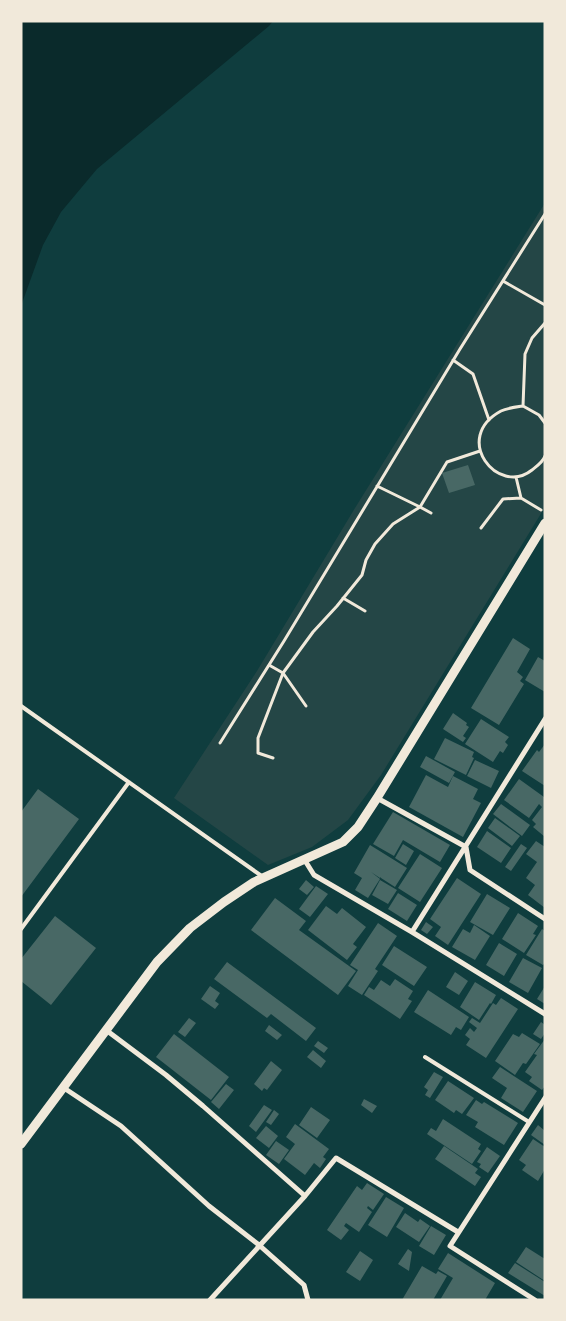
<svg xmlns="http://www.w3.org/2000/svg" width="566" height="1321" font-family="'Public Sans',sans-serif">
<style>
.green{fill:#244646}
.water{fill:#0a2a2b}
.building{fill:#486865}
.lines{fill:none;stroke-linecap:round;stroke-linejoin:round}
.path{stroke:#f1e9da;stroke-width:3}
.service{stroke:#f1e9da;stroke-width:4}
.minor{stroke:#f1e9da;stroke-width:5}
.tertiary{stroke:#f1e9da;stroke-width:9}
</style>
<rect width="100%" height="100%" fill="#0f3d3e"/>
<path class="green" d="M545,203v304l-164,268 -33,45 -36,27 -44,18 -94,-67 83,-127 98,-163z"/>
<path class="water" d="M21,21h252l-4,5 -172,143 -36,43 -18,33 -22,61z"/>
<path class="building" d="M468,465l7,20 -26,8 -7,-20z
M513,638l17,11 -13,23 6,5 -3,4 4,3 -25,41 -28,-17z
M538,657l7,4v31l-20,-12z
M453,713l14,10 -1,2 3,2 -6,9 3,2 -3,4 -20,-13z
M481,719l28,18 -4,5 3,3 -5,8 -3,-2 -7,11 -28,-18z
M445,738l29,14 -2,5 2,1 -8,17 -32,-16z
M545,744v42l-23,-15 15,-21 2,2z
M426,756l29,16 -6,11 -29,-16z
M475,760l24,11 -8,17 -24,-12z
M426,775l22,12 5,-11 25,13 -5,10 8,4 -18,34 -54,-30z
M519,779l25,18 1,40 -12,-10 3,-3 -4,-4 10,-13 -3,-3 -10,14 -25,-18z
M38,789l41,30 -58,78v-85z
M501,804l29,21 -8,11 -29,-22z
M393,812l57,33 -10,17 -37,-22 -9,16 -21,-12z
M495,818l25,18 -8,10 -24,-18z
M487,831l24,17 -10,15 -24,-16z
M536,841l9,6v61l-17,-13 7,-10 -9,-7 11,-16 -11,-8z
M403,844l11,7 -8,14 -11,-7z
M521,844l6,4 -16,23 -6,-4z
M370,845l37,23 -12,19 -14,-9v-1l-1,1 -9,-6 9,7 -12,19 -13,-8 7,-12 -8,-5z
M420,854l22,14 -22,34 -22,-14z
M457,878l24,16 -33,51 -13,-9 6,-9 -11,-8z
M306,880l8,7 -7,8 -8,-6z
M380,880l17,10 -9,14 -16,-9z
M316,886l12,8 -18,23 -11,-8z
M398,893l19,12 -10,16 -19,-12z
M487,894l23,14 -17,27 -23,-13z
M275,898l31,23 -7,9 57,41 -18,24 -87,-65z
M326,906l11,8 5,-6 24,19 -13,17 4,3 -10,13 -39,-30z
M518,913l20,13 -5,8 3,1 -12,18 -22,-14z
M55,916l41,32 -45,57 -30,-24v-22z
M426,922l7,5 -6,7 -6,-4z
M378,923l19,13 -22,33 3,2 -16,24 -14,-9 10,-16 -8,-5z
M474,925l16,11 -15,24 -23,-13 11,-18 7,4z
M542,929l3,2v32l-2,2 -17,-10z
M499,943l18,11 -13,22 -18,-11z
M394,946l33,21 -13,19 -32,-21z
M523,958l19,10 -14,25 -19,-11z
M227,962l89,66 -10,13 -35,-27 -4,4 -53,-39z
M455,972l13,9 -9,14 -13,-8z
M395,979l18,12 -5,8 4,2 -12,18 -36,-24 5,-8 5,3 7,-10 9,6z
M475,982l21,13 -5,9 -1,-1 -11,17 -19,-13z
M210,986l10,7 -5,8 4,3 -4,5 -14,-10z
M545,986v18l-8,-5z
M428,990l41,27 -8,13 -5,-3 -5,8 -37,-23z
M501,998l17,11 -32,49 -20,-13 4,-6 -5,-4 5,-7 4,4 3,-4 -8,-6 3,-4 8,5 13,-20 3,2z
M189,1018l7,5 -11,14 -7,-5z
M541,1022l4,3v8l-4,6 -8,-5z
M269,1025l13,10 -5,5 -12,-9z
M522,1033l18,11 -14,20 -3,-1 -8,12 -20,-14 18,-27 6,3z
M174,1034l55,43 -18,23 -55,-43z
M545,1039v47l-3,4 -13,-9 3,-4 -7,-5 12,-17 -3,-1z
M318,1041l10,7 -4,5 -10,-7z
M313,1050l13,11 -5,7 -14,-11z
M271,1061l11,9 -15,20 -3,-2 -2,3 -8,-7z
M500,1067l37,24 -14,21 -22,-14 6,-10 -15,-10z
M434,1072l9,5 -13,21 -5,-3 3,-5 -4,-3z
M448,1081l26,17 -12,16 -6,-4 -2,3 -19,-13z
M226,1084l8,6 -15,19 -8,-7z
M364,1099l13,7 -5,7 -11,-8z
M476,1100l6,4 2,-2 34,21 -14,22 -29,-18 3,-5 -12,-7z
M264,1105l8,5 -16,22 -7,-6z
M311,1107l19,13 -13,18 -18,-13z
M274,1110l5,4 -8,11 -5,-3z
M443,1119l38,25 -3,5 3,2 -9,13 -45,-30 4,-6 5,3z
M295,1124l34,25 -6,8 3,2 -6,9 -6,-5 -9,12 -21,-16 11,-15 -9,-7z
M538,1125l7,6v14l-14,-10z
M266,1126l12,10 -9,12 -13,-10z
M533,1139l12,8v22l-7,12 -16,-11 4,-5 -7,-5z
M276,1141l13,9 -10,14 -13,-9z
M444,1146l34,23 -3,4 6,4 -6,9 -40,-27z
M487,1147l13,9 -12,17 -9,-6 2,-3 -4,-2z
M367,1183l17,11 -11,16 -5,-4 -1,2 5,4 -13,20 -13,-9 -2,3 5,4 -8,10 -14,-10 30,-44 5,4z
M386,1197l18,11 -17,29 -19,-12z
M405,1213l13,9 2,-3 10,7 -11,16 -23,-15z
M431,1226l15,9 -12,20 -15,-9z
M526,1247l19,12v22l-29,-19z
M408,1249l4,3 -3,19 -11,-7z
M360,1251l13,9 -13,21 -14,-9z
M448,1253l47,30 -10,17h-45l13,-22 -15,-9z
M515,1263l30,19v14l-37,-23z
M422,1266l14,8 2,-3 9,5 -14,24h-31z"/>
<g class="lines">
<path class="path" d="M503,281l42,24
M453,360l20,14 16,46
M523,406l2,-52 7,-16 13,-15
M545,423l-6,-8 -16,-9c-7,1 -16,2 -22,5 -50,27 -3,86 31,59 5,-4 11,-8 13,-14
M377,486l43,21 27,-45 33,-11
M521,498l20,12
M481,528l22,-29 18,-1 -5,-21
M343,598l22,13
M269,665l14,8 30,-41 24,-26 25,-31 4,-15 9,-16 18,-20 27,-17 11,6
M283,673l23,33
M220,743l64,-102 176,-292 85,-135
M273,758l-15,-5v-15l25,-65"/>
<path class="service" d="M21,706l242,171
M21,929l108,-147
M425,1057l104,65"/>
<path class="minor" d="M545,719l-133,213 133,82
M377,798l89,49 4,23 75,49
M304,859l10,16 98,57
M106,1030l60,45 37,31 102,90 -95,104
M64,1088l57,38 88,80 50,39 45,40 4,15
M305,1196l31,-38 122,74
M535,1300l-85,-54 95,-148"/>
<path class="tertiary" d="M21,1144l136,-182 33,-34 34,-26 30,-20 89,-40 15,-15 19,-29 168,-275"/>
</g>
<rect width="566" height="1321" fill="none" stroke="#f1e9da" stroke-width="45"/>
</svg>
